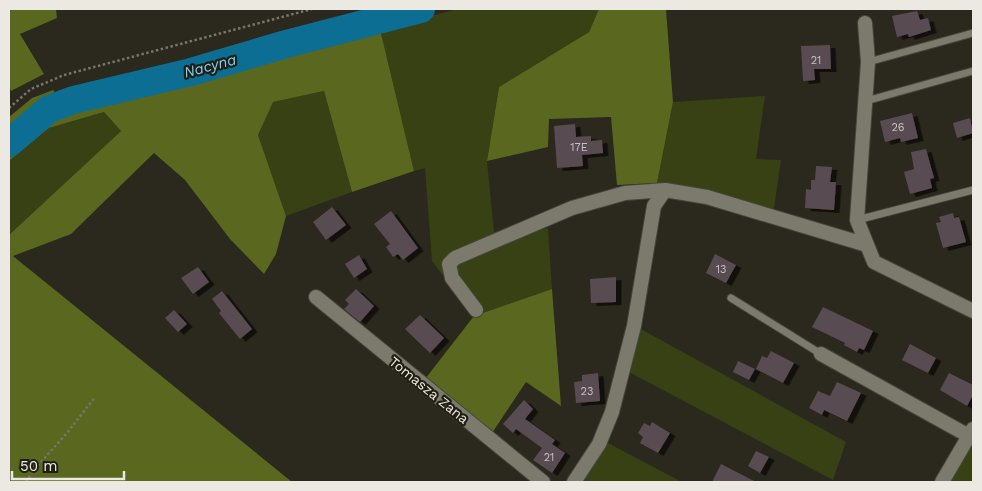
<svg xmlns="http://www.w3.org/2000/svg" width="982" height="491" font-family="'Work Sans',sans-serif">
<style>
.green{fill:#374114}
.forest{fill:#59671f}
.lines{fill:none;stroke-linecap:round;stroke-linejoin:round}
.river{stroke:#0c6e92;stroke-width:28}
.building{fill:#594b51;filter:url(#shadow)}
.service-casing{stroke:#47453c;stroke-width:9}
.minor-casing{stroke:#47453c;stroke-width:16}
.path{stroke:#77756b;stroke-width:2.5;stroke-dasharray:2.5 2.5;stroke-linecap:butt}
.service{stroke:#7c7a6c;stroke-width:7}
.minor{stroke:#7c7a6c;stroke-width:14}
.labels{text-anchor:middle;stroke-width:4.5;stroke-linejoin:round;paint-order:stroke}
.number-label{font-size:11px;fill:#c6c2be}
.street-label{font-size:14px;fill:#ebe9e2;stroke:#211f14}
.water-label{font-size:15px;font-style:italic;fill:#7bd2fc;stroke:#211f14}
</style>
<defs>
<filter id="shadow"><feDropShadow dx="5.5" dy="3" stdDeviation="0" flood-color="#0009"/></filter>
</defs>
<rect width="100%" height="100%" fill="#2b281d"/>
<path class="green" d="M458,9h141l-10,23 -90,55 -12,74 8,81 53,-14 4,61 -78,27 -42,-55 -7,-93 -11,3 -34,-142z
M324,91l28,101 -66,24 -28,-81 14,-33z
M765,96l-9,63 25,1 -7,49 -117,-26 16,-81z
M104,112l17,19 -112,104v-74l40,-33z
M639,328l207,114 -13,38 -206,-109z
M606,442l76,40h-100z
M973,442v40h-22z"/>
<path class="forest" d="M9,9h47l1,9 -37,16 24,40 -33,17 -2,-5z
M599,9h67l7,93 -16,81 -40,2 -6,-68 -62,2 -1,28 -61,14 12,-74 90,-55z
M380,29l34,142 -62,21 -28,-101 -51,11 -15,33 28,81 -10,38 -12,20 -34,-35 -45,-59 -31,-27 -83,81 -58,22 279,226h-283v-247l112,-104 -17,-19 -55,16 -40,33v-11l39,-34 54,-18z
M53,90l7,8 -14,6 -37,32v-19l23,-19z
M552,289l9,117 -35,-24 -34,51 -67,-54 49,-63z"/>
<g class="lines">
<path class="river" d="M9,143l40,-34 24,-9 118,-28 95,-28 135,-35"/>
</g>
<path class="building" d="M917,11l3,9 8,-2 3,12 -22,7 -1,-3 -11,3 -5,-21z
M830,45l1,24h-17l1,11 -12,1 -2,-35z
M912,113l6,25 -17,4 -1,-4 -15,4 -5,-21z
M970,118l3,15 -16,5 -4,-15z
M575,124l1,13 15,-1v5l11,-1 1,13 -21,2 1,11 -26,2 -3,-42z
M926,149l8,29 -4,1 2,9 -22,6 -6,-22 10,-3 -3,-17z
M816,166l16,1 -2,15h6l-2,28 -29,-2 1,-19 5,1v-10h4z
M332,207l14,18 -20,15 -13,-18z
M391,211l27,37 -15,12 -5,-6 -5,3 -7,-10 4,-3 -16,-20z
M953,213l1,5 5,-1 7,25 -23,6 -7,-25 5,-1 -2,-5z
M715,254l21,11 -10,18 -20,-10z
M359,255l8,14 -13,9 -9,-14z
M198,267l11,15 -16,12 -12,-16z
M616,277v25l-25,1 -1,-24z
M356,289l18,17 -14,16 -16,-13 5,-5 -4,-4z
M222,291l30,38 -12,10 -21,-26 2,-2 -9,-12z
M823,307l50,24 -9,19 -5,-2 -2,4 -13,-7 1,-2 -33,-16z
M174,310l13,14 -9,8 -13,-14z
M420,315l24,23 -14,15 -25,-24z
M910,344l26,14 -8,15 -26,-13z
M771,351l23,12 -11,20 -27,-14 6,-13 5,2z
M738,361l17,8 -6,11 -16,-8z
M598,373l2,28 -24,2 -2,-21 8,-1v-6z
M949,373l24,12v10l-6,11 -27,-16z
M837,382l24,11 -14,28 -23,-11 -2,5 -13,-7 9,-17 12,5z
M524,400l9,9 -8,10 30,21 -3,4 13,9 -13,20 -19,-13 9,-12 -26,-19 -3,4 -10,-9z
M652,422l18,11 -12,20 -18,-10 3,-6 -5,-4 6,-10 6,3z
M756,451l13,6 -9,16 -12,-7z
M721,464l35,18h-44z"/>
<g class="lines">
<defs>
<path id="service" d="M868,62l105,-29
M866,101l107,-30
M857,220l116,-30
M731,298l90,56"/>
<path id="minor" d="M865,23l3,39 -11,158 17,42 99,49
M316,297l227,185
M476,310l-24,-32 -3,-14 6,-6 117,-50 53,-15 40,-3
M821,354l148,82
M574,482l25,-38 13,-32 22,-86 20,-120 11,-16 42,7 160,48
M942,482l31,-53"/>
</defs>
<use href="#service" class="service-casing"/>
<use href="#minor" class="minor-casing"/>
<path class="path" d="M9,108l22,-19 33,-14 248,-66
M26,482l6,-10 35,-39 28,-36"/>
<use href="#service" class="service"/>
<use href="#minor" class="minor"/>
</g>
<g class="labels">
<g class="number-label">
<text x="816" y="64">21</text>
<text x="898" y="131">26</text>
<text x="579" y="151">17E</text>
<text x="721" y="273">13</text>
<text x="587" y="395">23</text>
<text x="549" y="461">21</text>
</g>
<g class="street-label">
<text transform="translate(429 390) rotate(39)" y="5">Tomasza Zana</text>
</g>
<g class="water-label">
<text transform="translate(210 66) rotate(-15)" y="5">Nacyna</text>
</g>
</g>
<rect width="982" height="491" fill="none" stroke="#ebe9e2" stroke-width="20"/>
<path d="M12 471v8h112v-8" fill="none" stroke="#ebe9e2" stroke-width="2.5"/>
<text x="20" y="471" font-size="15" fill="#ebe9e2" stroke="#211f14" stroke-width="4" paint-order="stroke">50 m</text>
</svg>
